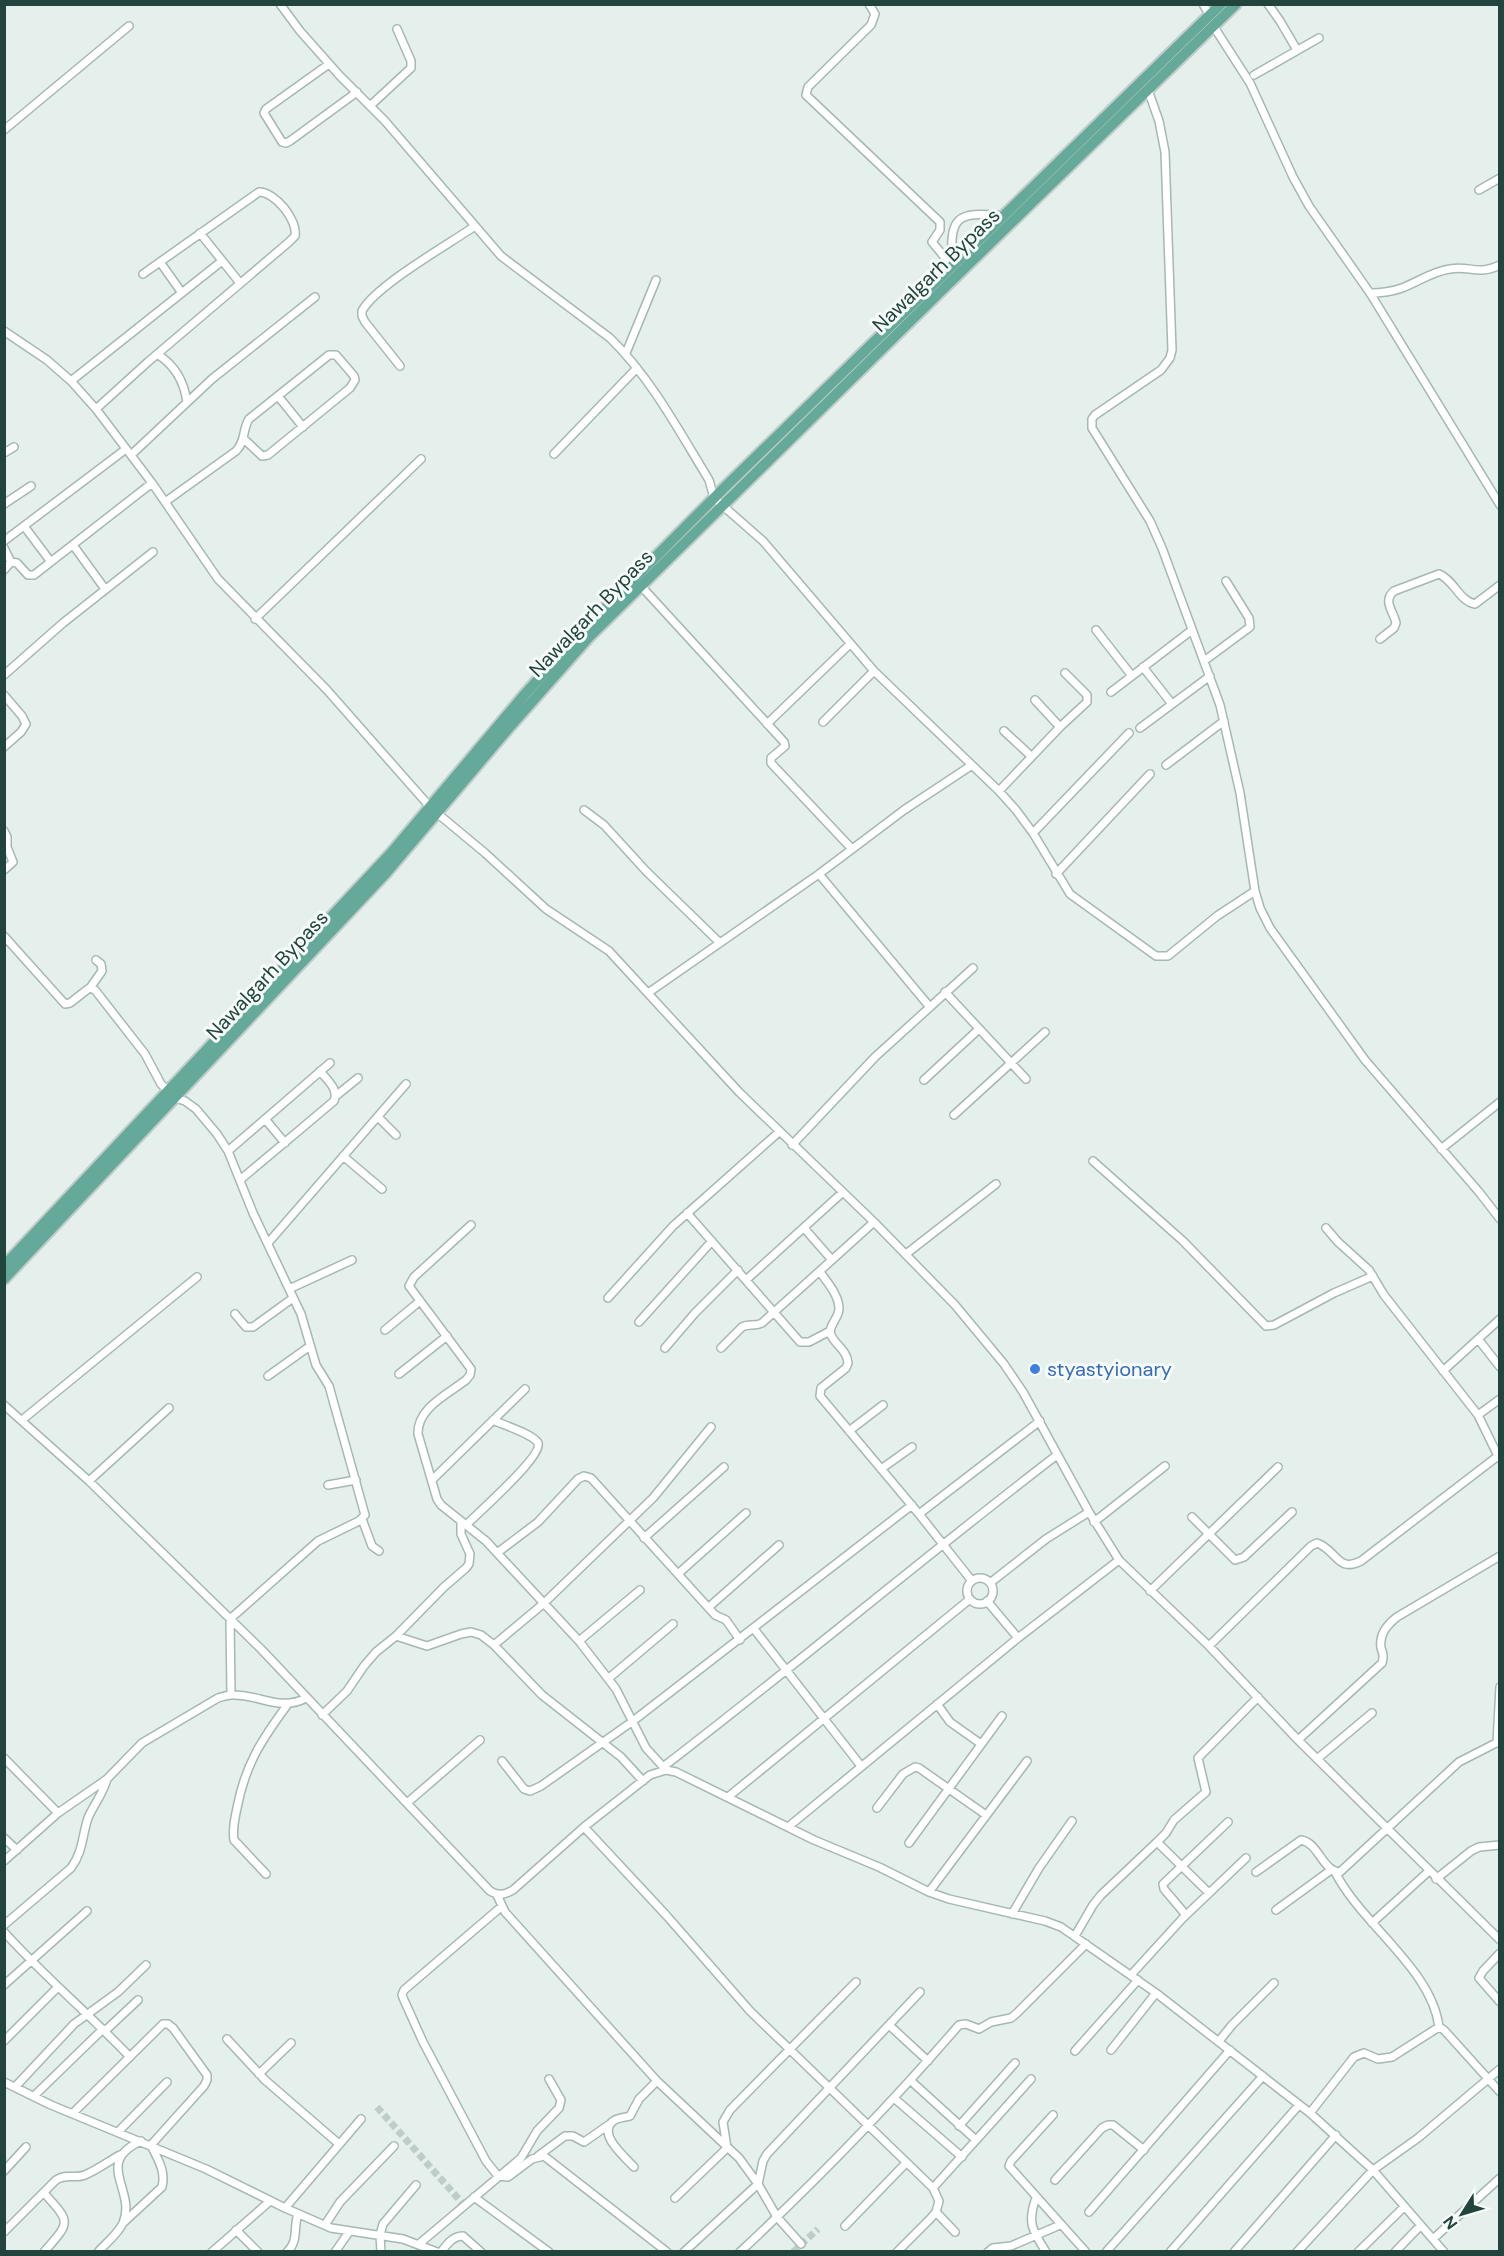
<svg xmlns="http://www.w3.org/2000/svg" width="1504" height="2256" font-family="'DM Sans',sans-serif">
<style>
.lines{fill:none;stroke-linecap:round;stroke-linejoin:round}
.minor-tunnel{stroke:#becdc8;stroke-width:7;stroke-dasharray:7 3.5;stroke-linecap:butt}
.minor-casing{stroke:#a6b8b3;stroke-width:10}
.primary-casing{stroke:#c1cbc8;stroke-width:14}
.minor{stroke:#fff;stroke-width:7}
.primary{stroke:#65a99a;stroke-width:10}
.shop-dot{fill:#3f7fe0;stroke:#f6fbf9;stroke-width:2}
.labels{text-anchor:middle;stroke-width:6;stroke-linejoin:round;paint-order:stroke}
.street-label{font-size:20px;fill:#21443c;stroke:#f6fbf9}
.shop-label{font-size:20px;fill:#366cbe;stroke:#f6fbf9;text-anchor:start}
</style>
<rect width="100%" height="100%" fill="#e5efeb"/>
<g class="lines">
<path class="minor-tunnel" d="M377,2107l87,98
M793,2252l25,-23"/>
<defs>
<path id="minor" d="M280,4l20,27 40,45 45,45 116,135 109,82c41,40 69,93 99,142l5,18 49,43 111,130 125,120 17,19 17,23 37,61 86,62h12l49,-40 38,-25
M869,4l6,10 -4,11 -63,62 -2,8 134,127v8l-8,12 20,24
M1203,4l7,12
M1268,4l12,17 17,29
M1214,27l36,56 43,94 16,29 61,87 130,212
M329,64l-63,45 -2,4 18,29 4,1 4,-2 67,-49
M1254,75l65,-37
M1148,90l11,31 6,31 7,198 -2,8 -9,12 -66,45 -3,4v9l58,93 12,27 58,157 20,88 15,98 5,17 10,20 95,132 114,132 21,27
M371,105l40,-37v-7l-14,-32
M4,130l125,-104
M1479,190l21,-12
M200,233l40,50
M160,262l22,31
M952,266c-2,-49 2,-55 52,-50
M1370,293c11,0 21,-1 32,-5 16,-6 31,-17 48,-19 19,-4 27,7 50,-4
M4,331l43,29 24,21 25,28 56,74 66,96 109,111 104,118 54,45 61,56 63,42 130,141 135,130 81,83 49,59 19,28 66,120 30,48 90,86 89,94 202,200
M626,353l30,-73
M157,354c18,11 27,27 30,48
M400,366l-35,-44 -3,-6v-5c13,-25 87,-67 113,-85
M71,381l151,-120
M278,396l25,31
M96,409l53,-48 140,-119 6,-6c3,-16 -20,-44 -36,-44l-116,82
M4,453l10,-6
M554,454l83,-86
M131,455l81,-76 103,-82
M165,502l71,-51c10,-10 6,-21 13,-32l80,-64h7l18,21 1,4 -5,8 -82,67 -6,1 -18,-17
M4,504l27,-18
M24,526l27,36
M4,541l122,-92
M73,545l32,44
M4,548l7,14 -7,8
M11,562l6,1 11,12h6l118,-92
M641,586l143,156 1,4 -14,12v5l81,86
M255,619l166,-160
M1096,630l36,46
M1380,639l14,-11 2,-5c-2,-11 -14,-22 -2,-32l45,-17c15,6 20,27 36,30l25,-19
M1204,661l46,-34 -1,-9 -23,-37
M1143,667l29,37
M4,675l59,-52 90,-71
M1111,692l81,-62
M4,695l18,21 4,8 -5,8 -17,15
M1035,700l25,27
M823,722l51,-51
M767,724l83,-80
M1140,728l70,-52
M1004,731l27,25
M1166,765l58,-44
M999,791l61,-64 27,-25v-7l-22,-22
M584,810l20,15 42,46 74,72
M4,831l3,6v10l6,15 -9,8
M1033,833l96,-100
M819,874l110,132
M1056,874l94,-100
M4,936l61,68 5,-1 18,-14 2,-1 5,2 50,64 16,30 14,14 10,3 11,8 21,25 11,17 25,62 48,101 15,51 13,21 36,129 -6,6 -41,20 -88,78 1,76
M90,988l12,-17 -1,-7 -5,-4
M945,992l81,87
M648,993l171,-119 85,-64 68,-45
M924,1080l55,-51
M337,1095l21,-17
M954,1115l91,-83
M378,1117l18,18
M265,1119l20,24
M792,1145l83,-88 98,-89
M1441,1149l59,-47
M228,1151l102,-88
M343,1156l39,33
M1093,1161l90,80 83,85 8,-1 60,-32 39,-17
M240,1180l94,-79c5,-12 -7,-21 -14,-30
M687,1213l113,129h9l21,-11
M471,1225l-57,52 -5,9 62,83 -1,6 -4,5c-18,14 -49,28 -48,54l19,65 4,6 45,36 93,100 37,48 30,59 20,22
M804,1228l28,32
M1326,1228l12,14 31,28 15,25 94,120 21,43
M268,1243l138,-159
M906,1254l90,-70
M820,1272c7,10 19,23 19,37 0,9 -12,18 -8,26 5,11 16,15 17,28l-2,5 -25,20 -1,8 99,118 53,67
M746,1280l97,-88
M289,1289l63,-29
M608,1298l65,-72 106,-94
M235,1314l11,13h7l40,-29
M639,1322l73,-81
M385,1330l35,-29
M1478,1339l22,28
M665,1348l30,-35 43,-43
M721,1348l21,-21c7,-4 13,0 20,-4l112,-101
M1443,1371l57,-52
M399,1374l48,-38
M268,1376l42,-30
M4,1405l85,76 172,168 229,242c9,5 14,4 23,-1l71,-63 66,-52 16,-5 10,2 138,68 65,27 50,25 20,7 96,22 16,6 95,66 154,120 63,57 71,82
M1478,1415l22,-16
M22,1420l175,-143
M849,1431l34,-26
M881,1469l31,-22
M432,1480l93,-91
M89,1481l80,-73
M328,1485l28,-5
M919,1514l121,-93
M1192,1517l43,43 9,-3 48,-45
M362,1519l10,27 7,5
M1094,1522l71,-56
M466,1525c11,-11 77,-69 72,-82 -5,-9 -35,-18 -45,-23
M644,1538l80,-71
M497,1553l41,-31 40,-43 6,-3 7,2 124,137 11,5 14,20
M679,1573l67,-60
M967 1591a13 13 0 1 1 26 0a13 13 0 1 1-26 0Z
M990,1583l56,-44 43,-27
M1150,1591l128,-124
M987,1601l31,37
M709,1607l70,-62
M754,1629l107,137
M396,1636l31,10 34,-12 10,-2 10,3 13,10 48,50 79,62 22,24
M579,1641l61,-51
M494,1645l49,-41 110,-106 58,-71
M1209,1646l102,-100 6,-3c20,7 20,30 44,18l137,-105
M609,1678l64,-54
M937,1704l13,18 31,22
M322,1715l25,-24 17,-25 12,-14 20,-16 48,-49 22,-19 3,-4 1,-10 -9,-20v-12
M1298,1740l84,-77c2,-7 1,-9 -1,-15 -2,-14 6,-23 16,-31l103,-61
M1497,1743l3,-56
M4,1758l54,55
M1317,1759l55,-46
M502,1761l22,28 6,2 11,-5 92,-65 279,-216
M663,1767c133,-102 261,-210 394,-312
M728,1797l242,-198
M407,1803l73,-63
M877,1808l26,-34 12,-7 4,1 67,47
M584,1827l82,88 84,96 183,177 6,13 -3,11 -6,7 -33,33
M788,1827l230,-189 101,-78
M4,1838l13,12
M1157,1842l52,51
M909,1843l93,-127
M4,1861l54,-48 49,-34 35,-36 76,-45c4,-1 9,-3 14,-3 27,-1 48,17 74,3
M1256,1872l45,-32c18,3 21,31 39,32l119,-110 41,-21
M1335,1872c27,53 97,97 104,155
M266,1874l-32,-34c-2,-11 1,-22 3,-32 8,-43 25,-69 51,-104
M1436,1879l35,-28 8,-4 21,-2
M929,1892l98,-131
M497,1895l8,17 152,169 82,77 19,26 19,33 24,27
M501,1907l-97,83 -2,5 2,5 19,42 63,119 12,15 10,1 24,-18 12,-3 123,96
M1276,1910l55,-40
M1012,1914l27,-46 33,-47
M1186,1915l-22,-26 -1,-5 65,-62
M1372,1923l57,-52
M4,1925l67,-57c12,-16 11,-32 17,-50 6,-14 15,-24 19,-39
M4,1932c40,44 85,82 126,125
M1075,1936l18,-31 8,-10 56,-53 9,-9 8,-13 32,-28 -8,-34 60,-61
M1500,1953l-17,18 -4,7 21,24
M1131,1975l51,-56 64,-61
M4,1985l83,-74
M889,2025l39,36
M105,2031l33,-31
M227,2039l38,41 74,64
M4,2041l53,-53
M1219,2041l13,-16 42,-42
M1111,2050l45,-57
M1075,2051l63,-71
M259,2074l32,-31
M910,2080l66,60
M4,2082l47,23 155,64 79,39 46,20 72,11 34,13
M16,2086l58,-62 44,-32 28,-27
M34,2096l69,-67
M894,2098l68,59
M73,2113l90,-89h5l5,4 34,47v5l-3,6 -53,59c7,15 15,26 11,42l-39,36
M1310,2113l44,-56 10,-4 14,6 14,-2 47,-30 5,3 56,62
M1053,2115l-42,46 -2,5 77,86
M959,2126l56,-63
M118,2132l49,-50
M538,2156l27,-20h8l11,6 26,-18
M634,2167c-9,-10 -36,-32 -22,-45 5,-5 12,-4 18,-6l9,-17 18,-18
M4,2171l22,-24
M1055,2180l47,-52 6,-3h5l31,25
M933,2188l98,-109
M44,2193c27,30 27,28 0,59
M474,2197l75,55
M675,2198l52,-50 -4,-26 7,-12 126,-128
M1036,2198c-9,24 -4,32 10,54
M285,2208l76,-89
M936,2212l19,20
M1089,2212l141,-162
M325,2225l15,-23 54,-56
M845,2226l61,-63
M236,2230l22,22
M4,2232l52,-52c10,-7 19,-1 29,-5 12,-5 24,-14 35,-20
M1433,2239l67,-61
M419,2244l102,-86 16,-27 22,-23 2,-8 -12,-21
M98,2252c8,-9 20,-18 25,-29 14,-33 -30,-60 18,-82
M212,2252l58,-51
M287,2252c12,-11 6,-24 11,-38
M335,2252l14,-20
M381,2252l-1,-17 3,-11 33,-39
M441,2252c6,-8 12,-16 22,-16l18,16
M684,2252l74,-68 5,-23 4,-7 153,-162
M740,2252c77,-72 150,-147 219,-227l7,-1 13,5 12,-7 20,-4 6,-5 69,-69
M988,2252l5,-4 18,-2 49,-21
M1106,2252l157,-176
M1170,2252l129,-147
M1234,2252l102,-117
M1297,2252l76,-82 45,-32 82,-69
M1358,2252l46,-45
M1395,2252l25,-26"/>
<path id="primary" d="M4,1266l388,-414 133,-158 54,-60 145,-146 497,-484
M4,1279l382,-406 121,-143 82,-93 351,-345 296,-288"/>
</defs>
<use href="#minor" class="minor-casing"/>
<use href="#primary" class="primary-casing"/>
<use href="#minor" class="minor"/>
<use href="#primary" class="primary"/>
</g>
<circle class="shop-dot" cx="1035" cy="1369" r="6"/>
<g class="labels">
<g class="street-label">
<text transform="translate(936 270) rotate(-44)" y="7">Nawalgarh Bypass</text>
<text transform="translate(591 613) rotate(-46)" y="7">Nawalgarh Bypass</text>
<text transform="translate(267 975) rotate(-47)" y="7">Nawalgarh Bypass</text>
</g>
<g class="shop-label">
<text x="1047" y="1376">styastyionary</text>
</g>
</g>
<rect width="1504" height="2256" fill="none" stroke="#21443c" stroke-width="12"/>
<g transform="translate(1462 2214) rotate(233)" stroke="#f6fbf9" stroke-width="4.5" paint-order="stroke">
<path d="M0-4.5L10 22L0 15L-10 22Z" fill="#21443c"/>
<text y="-9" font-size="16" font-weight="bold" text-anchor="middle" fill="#21443c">N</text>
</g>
</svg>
